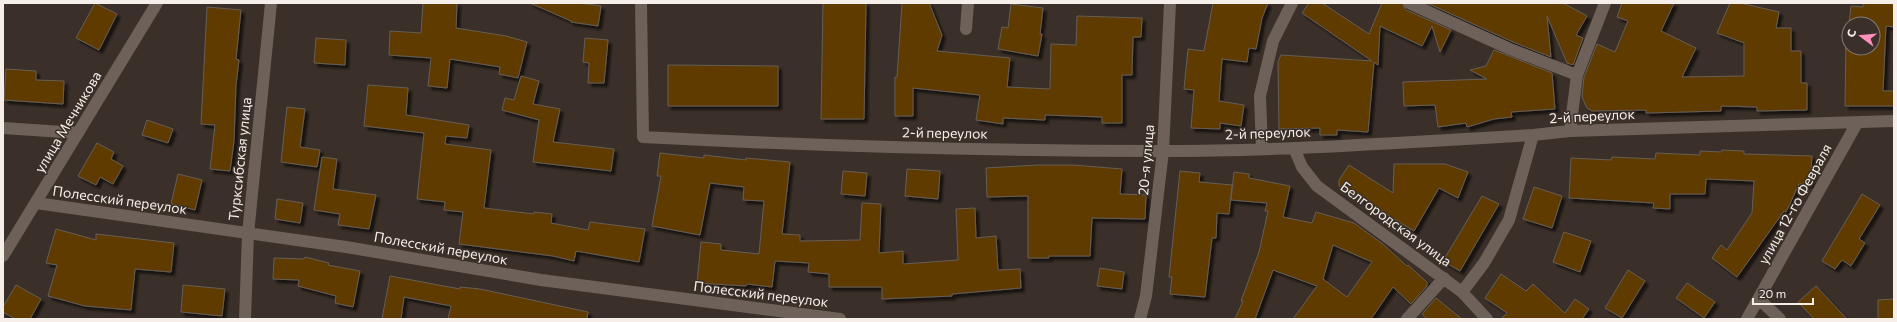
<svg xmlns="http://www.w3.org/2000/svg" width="1897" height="322" font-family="Commissioner,sans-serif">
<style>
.building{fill:#5e3a04;stroke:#675e54;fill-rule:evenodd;filter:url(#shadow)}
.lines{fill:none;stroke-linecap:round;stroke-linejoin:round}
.minor{stroke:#6d615a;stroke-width:12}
.secondary{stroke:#6d615a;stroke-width:12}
.labels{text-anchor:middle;stroke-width:3;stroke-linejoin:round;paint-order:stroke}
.street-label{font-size:14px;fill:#f5eee9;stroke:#3b3029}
</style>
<defs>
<filter id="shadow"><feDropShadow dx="3.5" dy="3.5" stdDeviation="1" flood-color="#0009"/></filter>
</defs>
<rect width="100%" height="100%" fill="#3b3029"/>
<path class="building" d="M95,3l22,11 -18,36 -23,-12z
M423,3h34l-1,25 50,8 21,6 -9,36 -19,-4 1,-7 -50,-8 -3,29 -19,-2 3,-28 -42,-3 1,-24 31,2z
M530,3h49l22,3 -3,20 -27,-4v-1z
M823,3h43l-2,116h-43z
M902,3h27l13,32 -5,16 73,7 -3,29 43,2 1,-45 25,1 1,-29 65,2 -1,19h-8l-1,38h-10v48h-20v-6l-57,-2v5l-42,-2v6l-27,-4 4,-25 -67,-7v28h-18v-39h2z
M1213,3h55l-6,15 -6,31 -7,-1 -2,14 -25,-3 -3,42 25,4 -3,21 -21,-3v6l-29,-1 3,-38 -10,-1 4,-40 16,2z
M1309,3h13l47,31 13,-31h20l4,7 45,20 -11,22 -8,-26 -10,20 -42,-20 -2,39 -4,-3 -6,70 -31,-2v5h-17v-7l-41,1 -1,-67 3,-7 91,6 -70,-48z
M1427,3h136l24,13 -11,19 7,3 -10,27 -6,-2 -20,-47 4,41 -38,-15z
M1622,3h52l-13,28 35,17 -14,29 62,-1v-33l-27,-10 13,-30h10l39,9 -3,16h15v23h10v32h6v27l-50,1v-4l-36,-1v5l-75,2v-3l-54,1 -5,-3 -5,-11 2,-20 13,-33 18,8 13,-31 -11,-4z
M1863,3h31v24l-8,-1 -3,65h11v15h-49l1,-70h2l1,-7v19h24v-24h-24l2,-18 12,1z
M1011,4l32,4 -3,26h2l-4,22 -40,-7 4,-22 6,1z
M207,7l34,3 -5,49 3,1 -3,25 -2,56 -4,30 -20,-2 5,-44 -14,-1z
M316,38l30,2 -1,25 -31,-2z
M585,38l23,2 -4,43h-16l1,-20 -6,-1z
M1494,50l58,23 3,36 -44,3 1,5 -18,2 -27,8 -1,-4 -28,4 -3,-22 -31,1 -1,-24 84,-3 -17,-9 16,-4z
M668,65l110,1v40h-110z
M6,69l30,2v9l28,1 -1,23 -59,-4z
M521,76l18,5 -6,23 27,5 -7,33 61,7 -3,22 -78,-9 6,-42 -37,-10 3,-12 9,2z
M368,85l40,3 -2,27 63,10 -2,13 -21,-2 -1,8 46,6 -7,58 50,6v-2l18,2 -1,9 37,7 2,-8 55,7 -6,33 -63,-11 -2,10 -21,-5 -94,-12 4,-32 -19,-2 1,-8 -28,-3 7,-66 -60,-7z
M287,107l18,2 -5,38 20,3 -3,17 -36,-5z
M147,120l26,9 -5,14 -26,-8z
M97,143l17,9 -3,7 12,7 -10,18 -13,-7 -4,8 -18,-9z
M1722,150l22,1v3l68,2 -2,28h-11l-13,28 -2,-1 -47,66 -25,-19 9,-13 6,5 25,-37 2,-32 -48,-2 -1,15h-35v15l-17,-1 1,-5 -85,-5 2,-40 40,2 1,-3 43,2 1,-6 44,2v-4l21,1z
M660,153l44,5v-3l42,5v-2l44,4 -8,72 18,1v6l60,-1 2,-37 19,1 -2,49 24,-2v13l55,-4 -2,-51 19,-1 1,30 20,-2 2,34 22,-1 1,19 -69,6v2l-70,3v-12h-53v-13l-21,-2 1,-9 -34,-2 -3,26 -25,-3 -1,2 -49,-3 4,-41 20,2v6l38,4 5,-53 -21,-1 1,-13 -34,-4 -10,52 -48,-9 9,-50h-4z
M322,157l15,2 -4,30 43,6 -7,34 -31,-4 2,-11 -26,-4z
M1394,164h51l23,8 -10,26 -19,-10 -25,43 -75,-45v-6l10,-15 44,28z
M1038,165h35l49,4 -2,25 26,1 -1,24 -53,-1 -2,38h-41v2h-21v-62l-41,1 -1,-29z
M907,169l33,2 -2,28 -33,-3z
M843,171l24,2 -2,23 -24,-2z
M1180,171l20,2 -1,9 33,3 -3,29 -12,-1 -1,25h-4l-7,59 -35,-3 2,-17h-3z
M1234,172l15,2v4l41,8 -7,31 29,6 4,-11 38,11 30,22 23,21 1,-1 19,17v4l-16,18 -18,-17 -22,32h-78l24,-33 -44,-16 -18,49h-20l8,-18h-2l18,-49 9,-41h-3l2,-8 -36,-3zM1333,245l39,17 -25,35 -24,-18z
M178,174l24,6 -7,30 -24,-6z
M1534,187l28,9 -10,32 -29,-9z
M1862,194l18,11 -21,34 6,4 -14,23 -9,-6 -7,9 -13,-8z
M1482,196l17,8 -39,67 -17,-10z
M277,199l26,4 -3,20 -25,-4z
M56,229l40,11v-6l78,9 -3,29 -36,-3 -4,41 -46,-4 -37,-10 9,-31 -11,-2z
M1564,232l27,9 -11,31 -27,-10z
M305,257l24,6 -1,2 32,6 -7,36 -18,-4 1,-7 -38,-10 1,-6 -26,-1 1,-21 30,1z
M1100,268l24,4 -2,17 -25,-3z
M1628,270l17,11 -23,37 -17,-10z
M1501,274l25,17 7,-7 32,29 10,-14 14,10 -7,10h-81l6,-6 -22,-15z
M390,276l70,13v-2l20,2 108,23 -1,7h-139l3,-13 -47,-9 -3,22h-19z
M1687,283l28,19 -11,16 -28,-20z
M16,285l25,14 -11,20h-15l-12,-7v-5z
M183,285l42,4 -3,27 -41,-4z
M1816,286l31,33h-33l-16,-17z
M1436,298l26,21h-35l-5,-5z
M1894,299v20h-16v-19z"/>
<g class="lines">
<path class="minor" d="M641,3l2,134c173,9 346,14 519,14 123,0 247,-9 371,-16l37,-4 324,-10
M1409,3l101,46 67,26
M966,29l2,-26
M3,128l75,5
M1570,131l7,-56 28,-72
M1294,148l8,19 15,19 145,106 25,27
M1262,149l-2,-53 13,-55 19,-38
M36,203l310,44 195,33 299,39
M1462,292l22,-29 25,-43 24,-85
M1759,299l21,20
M245,319l3,-85 23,-231
M1140,319l6,-23 17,-145 7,-148
M1407,319l37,-41
M1747,319l110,-196"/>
<path class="secondary" d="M3,256l154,-253"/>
</g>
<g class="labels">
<g class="street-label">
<text transform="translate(1592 116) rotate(-3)" y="5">2-й переулок</text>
<text transform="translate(68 122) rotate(-59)" y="5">улица Мечникова</text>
<text transform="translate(945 133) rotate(1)" y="5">2-й переулок</text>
<text transform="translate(1268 133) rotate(-2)" y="5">2-й переулок</text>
<text transform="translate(240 159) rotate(-84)" y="5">Турксибская улица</text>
<text transform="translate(1146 160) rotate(-85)" y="5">20-я улица</text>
<text transform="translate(120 200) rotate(8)" y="5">Полесский переулок</text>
<text transform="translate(1795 204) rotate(-61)" y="5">улица 12-го Февраля</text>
<text transform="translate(1396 224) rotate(36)" y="5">Белгородская улица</text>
<text transform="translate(441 248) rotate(10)" y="5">Полесский переулок</text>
<text transform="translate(761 294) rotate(7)" y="5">Полесский переулок</text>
</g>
</g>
<rect width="1897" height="322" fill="none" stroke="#f5eee9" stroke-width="8"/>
<g transform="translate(1861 36) rotate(286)"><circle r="19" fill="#3b3029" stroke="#857c76"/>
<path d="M0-3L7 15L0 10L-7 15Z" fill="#ff8ebb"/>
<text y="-6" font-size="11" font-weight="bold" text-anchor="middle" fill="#f5eee9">С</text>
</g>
<path d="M1753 298v6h60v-6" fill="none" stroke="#f5eee9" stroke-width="2"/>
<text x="1759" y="298" font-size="12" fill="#f5eee9" stroke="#3b3029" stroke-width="3" paint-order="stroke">20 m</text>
</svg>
